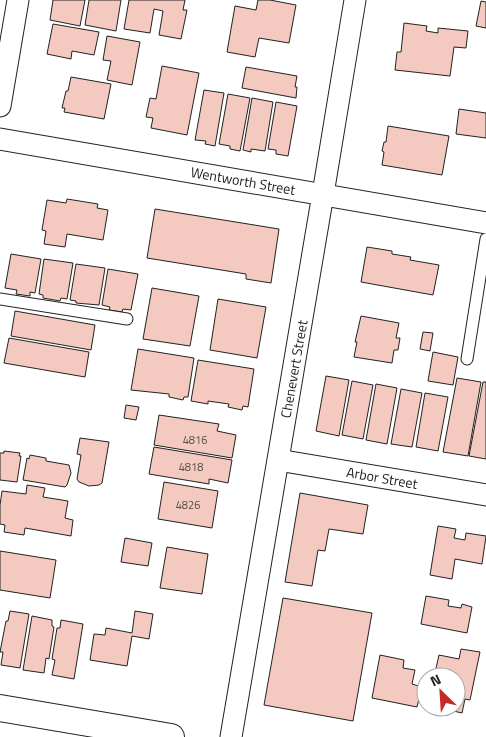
<svg xmlns="http://www.w3.org/2000/svg" width="486" height="737" font-family="'Titillium Web',sans-serif">
<style>
.building{fill:#f3c9c0;stroke:#222}
.lines{fill:none;stroke-linecap:round;stroke-linejoin:round}
.service-casing{stroke:#222;stroke-width:13}
.minor-casing{stroke:#222;stroke-width:23}
.tertiary-casing{stroke:#222;stroke-width:28}
.service{stroke:#fff;stroke-width:11}
.minor{stroke:#fff;stroke-width:21}
.tertiary{stroke:#fff;stroke-width:26}
.labels{text-anchor:middle;stroke-width:4;stroke-linejoin:round;paint-order:stroke}
.number-label{font-size:11px;fill:#564c4a}
.street-label{font-size:14px;fill:#222;stroke:#fff}
</style>
<rect width="100%" height="100%" fill="#fff"/>
<path class="building" d="M53,0h32l-5,26 -30,-6z
M89,0h32l-5,31 -31,-6z
M129,0h56l-2,10h4l-6,29 -22,-4 4,-24 -9,-2 -4,24 -26,-4z
M258,0h12l26,5 -7,38 -30,-5 -4,19 -28,-5 8,-46 21,4z
M481,1l5,1v26l-10,-2z
M404,23l23,3 -1,5 12,2v-5l30,3 -2,17 -12,-1 -4,29 -55,-6 2,-18h4z
M53,24l46,8 -5,23 -22,-4 -1,8 -24,-5z
M107,36l33,6 -8,43 -25,-5 4,-19 -8,-1z
M162,66l37,7 -12,62 -36,-7 2,-10 -7,-1 4,-19 6,1z
M246,67l51,9 -2,11h2l-1,11 -54,-10z
M71,77l40,7 -7,35 -40,-7 1,-4h-3l4,-17h2z
M204,90l20,3 -9,53 -10,-2 1,-3 -11,-1z
M228,94l22,4 -10,53 -10,-2v-3l-11,-2z
M252,98l21,4 -8,49 -14,-2v3l-8,-2z
M276,102l21,4 -9,50 -12,-2v-4l-8,-1z
M459,109l27,4v25l-30,-4z
M388,126l61,10 -7,39 -60,-10 2,-13 -2,-1 2,-9h2z
M67,199l31,5 -1,4 11,2 -5,30 -36,-6 -2,13 -21,-3 2,-13 -4,-1 5,-30 19,3z
M155,209l124,20 -8,54 -25,-4v-5l-99,-16z
M367,247l25,4v3l19,3 -1,3 29,5 -6,30 -72,-13z
M11,254l30,5 -6,34 -5,-1v4l-14,-2 1,-4 -12,-2z
M44,259l29,4 -6,36 -6,-1 -1,3 -17,-3v-3l-4,-1z
M76,264l29,4 -6,37 -23,-2v-2l-6,-1z
M108,269l30,5 -7,36 -8,-1 -1,3 -13,-2 1,-3 -8,-2z
M152,288l47,8 -9,50 -47,-7z
M218,299l48,8 -9,51 -47,-8z
M15,311l80,14 -4,25 -80,-14z
M361,316l38,7 -3,15h4l-2,12h-4l-2,13 -38,-6 3,-15h-2z
M423,332l10,1 -3,18 -10,-2z
M9,338l80,14 -4,25 -81,-14z
M138,349l56,9 -6,39h-4l-1,3 -14,-3v-3l-38,-4z
M433,352l25,5 -5,28 -25,-4z
M198,360l56,9 -6,38 -5,-1 -1,4 -14,-3 1,-3 -21,-3v3l-17,-3z
M326,376l23,4 -10,56 -23,-5z
M457,378l24,4 -13,74 -25,-4z
M352,381l21,4 -10,54 -21,-4z
M483,382h3v77l-17,-3z
M376,384l21,4 -10,56 -21,-4z
M401,389l21,4 -10,54 -21,-3z
M425,393l23,4 -10,54 -22,-4z
M126,405l13,2 -3,13 -12,-2z
M159,415l60,9 -2,7 19,4 -4,23 -78,-13z
M80,438l29,4 -7,41 -3,2 -10,1 -10,-4 -2,-3 4,-24 -4,-1z
M154,447l78,13 -4,23 -19,-4v5l-60,-10z
M4,451l16,2 -1,3h2l-4,26 -17,-2v-27h4z
M30,455l16,3v3l23,4 2,8 -4,12 -2,2 -42,-7 4,-22 2,1z
M164,482l54,9 -6,37 -54,-9z
M27,485l18,3 -2,9 25,4 -3,17 8,2 -2,16 -46,-8 -1,7 -20,-3 1,-7 -5,-1v-19l2,-14 24,3z
M300,493l68,12 -5,29 -34,-5 -4,22 -7,-1 -6,36 -27,-4z
M438,526l18,3 -2,9 11,2 1,-7 20,3 -4,28 -27,-5 -3,20 -22,-4z
M125,538l27,5 -4,23 -27,-4z
M167,547l41,7 -6,40 -42,-6z
M0,551l56,9 -6,38 -50,-8z
M426,596l23,4 -1,6 13,2 1,-4 10,3 -5,26 -46,-9z
M283,598l89,15 -19,108 -89,-16z
M10,611l19,3 -9,54 -19,-3 2,-13h-3l6,-31h2z
M135,611l18,3 -4,25 -17,-3 -5,30 -37,-6 4,-26 11,1 1,-7 26,5z
M32,616l20,4v6l2,1 -5,32 -3,-1 -2,15 -21,-3z
M61,620l22,4 -9,55 -22,-4 3,-15 -3,-1 5,-31h3z
M461,649l19,3 -10,48 -5,-1 -3,14 -13,-3 -1,5 -17,-3 1,-5h-2h26v-30h-22l5,-22 20,4z
M380,655l24,5 -1,8 12,2 -3,14 10,3 -5,20 -45,-9z"/>
<g class="lines">
<defs>
<path id="service" d="M0,299l127,20
M467,359l19,-120"/>
<path id="minor" d="M0,106l18,-106
M0,139l486,84
M278,460l208,35
M231,737l92,-543 32,-194"/>
<path id="tertiary" d="M0,708l171,29"/>
</defs>
<use href="#service" class="service-casing"/>
<use href="#minor" class="minor-casing"/>
<use href="#tertiary" class="tertiary-casing"/>
<use href="#service" class="service"/>
<use href="#minor" class="minor"/>
<use href="#tertiary" class="tertiary"/>
</g>
<g class="labels">
<g class="number-label">
<text x="195" y="444">4816</text>
<text x="191" y="471">4818</text>
<text x="188" y="509">4826</text>
</g>
<g class="street-label">
<text transform="translate(243 181) rotate(10)" y="5">Wentworth Street</text>
<text transform="translate(294 369) rotate(-80)" y="5">Chenevert Street</text>
<text transform="translate(382 478) rotate(10)" y="5">Arbor Street</text>
</g>
</g>
<g transform="translate(441 692) rotate(335)"><circle r="24" fill="#ffffff" stroke="#a7a7a7"/>
<path d="M0-4L9 19L0 12L-9 19Z" fill="#c62828"/>
<text y="-8" font-size="14" font-weight="bold" text-anchor="middle" fill="#222222">N</text>
</g>
</svg>
